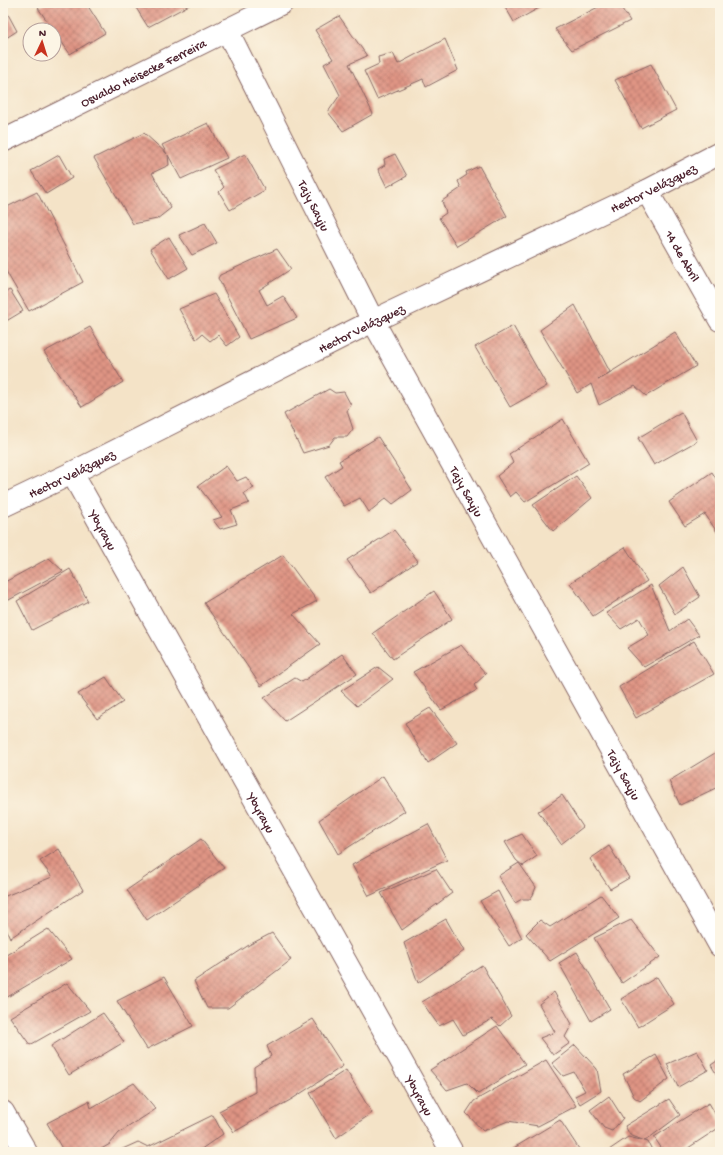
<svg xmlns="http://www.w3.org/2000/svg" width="723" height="1155" font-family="'Gochi Hand',sans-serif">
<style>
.building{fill:url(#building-cross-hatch)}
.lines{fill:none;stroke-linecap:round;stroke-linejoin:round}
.minor-casing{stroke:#866462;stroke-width:24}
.minor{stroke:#fff;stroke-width:22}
.labels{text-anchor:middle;stroke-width:3;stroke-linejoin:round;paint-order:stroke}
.street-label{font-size:13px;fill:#4a1f2b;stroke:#fcf5e5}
</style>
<defs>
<pattern id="building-cross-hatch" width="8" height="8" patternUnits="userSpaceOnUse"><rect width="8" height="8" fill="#df9484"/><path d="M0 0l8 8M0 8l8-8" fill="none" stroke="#b7786c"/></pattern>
</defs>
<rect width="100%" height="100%" fill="#fcf5e5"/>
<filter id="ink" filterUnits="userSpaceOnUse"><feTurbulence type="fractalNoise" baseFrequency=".025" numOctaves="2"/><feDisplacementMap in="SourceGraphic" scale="8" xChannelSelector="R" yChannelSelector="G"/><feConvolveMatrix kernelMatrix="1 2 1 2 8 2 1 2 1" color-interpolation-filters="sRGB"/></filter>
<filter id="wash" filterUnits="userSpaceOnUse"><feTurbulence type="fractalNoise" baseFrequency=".012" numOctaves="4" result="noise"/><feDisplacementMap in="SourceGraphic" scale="16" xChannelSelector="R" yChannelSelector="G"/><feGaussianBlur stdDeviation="0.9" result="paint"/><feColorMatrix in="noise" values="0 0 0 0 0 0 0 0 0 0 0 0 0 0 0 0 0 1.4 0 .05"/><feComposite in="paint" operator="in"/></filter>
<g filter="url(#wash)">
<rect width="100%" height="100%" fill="#f4e3c7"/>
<g id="blocks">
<path class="building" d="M47,3h39l19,30 -35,21 -32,-46z
M133,3h60l-45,24z
M503,3h43v1l-32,18z
M606,3h12l12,18 -58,29 -17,-21z
M3,5l14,26 -14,9z
M339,16l28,40 -18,8 24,50 -30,17 -15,-19 12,-17 -16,-31 9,-5 -18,-29z
M445,39l13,31 -32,17 -3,-8 -46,20 -13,-28 15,-7 -1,-7 15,-4 5,11z
M651,64l25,46 -35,18 -26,-48z
M208,123l19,35 -46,21 -13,-24 1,10 -17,8 19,35 -14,11 -24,5 -39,-66 50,-25 23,21 -5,-9z
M245,154l20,36 -35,20 -11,-18 5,-5 -11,-17z
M395,154l12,22 -20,11 -9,-18 7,-4 -1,-6z
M59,155l13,23 -26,16 -15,-23z
M479,166l28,50 -50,30 -18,-28 7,-5 -4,-12 19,-13 -3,-7 9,-6 -1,-3z
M37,192l46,90 -54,29 -26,-45v-57z
M205,223l12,20 -25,12 -13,-20z
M169,237l19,31 -19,11 -19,-30z
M277,249l14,20 -32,21 8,15 16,-9 14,22 -48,21 -31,-61 2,-3z
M10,290l13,21 -20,12v-30z
M214,294l25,43 -12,9 -9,-11 -8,6 -8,-7 -6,5 -17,-30z
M575,305l35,67 -12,8 77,-48 21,34 -50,30 -11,-10 -36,19 -8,-21 -14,9 -37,-63z
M513,326l34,60 -37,21 -35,-60z
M90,327l33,55 -41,25 -38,-55z
M329,389l6,4 9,-1 7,13 -4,6 6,18 -6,8h-12l-6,8 -26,8 -19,-39z
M681,412l16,29 -43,24 -16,-27z
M563,419l26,44 -64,39 -9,-10 -6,5 -13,-21 16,-13 -4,-9z
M378,437l34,53 -19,14 -7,-6 -17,14 -9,-14 -16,8 -19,-29 17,-11 -3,-5z
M226,466l11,15 9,-4 8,11 -10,5 5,10 -18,7 6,14 -17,5 -7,-9 9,-3 -24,-31z
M712,472l8,13v49l-1,1 -14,-21 -20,12 -16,-24z
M576,476l16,22 -39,33 -20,-26z
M394,530l24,31 -47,32 -24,-33z
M625,547l22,34 -54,35 -23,-33z
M283,555l34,46 -24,13 27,30 -59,42 -57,-83z
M49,558l14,13 -56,30 -4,-9v-9z
M683,567l17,30 -25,17 -16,-28z
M70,569l18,32 -56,29 -15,-29z
M651,585l19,46 17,-12 12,16 -55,32 -17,-19 22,-13 -10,-17 -18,11 -15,-16z
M434,591l18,28 -59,40 -20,-26z
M694,641l20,33 -78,44 -17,-31z
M461,645l25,29 -12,11 3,5 -36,20 -28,-38z
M342,654l15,20 -72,47 -21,-23 31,-20 7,4z
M378,667l15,12 -36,27 -16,-15z
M106,677l17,25 -26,17 -19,-25z
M430,708l27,35 -29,20 -23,-40z
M720,750v22l-2,2 2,3v9l-40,19 -11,-24z
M383,776l22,35 -67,43 -19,-34z
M562,795l21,32 -22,17 -23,-33 3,-1z
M428,824l19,36 -78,36 -17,-31z
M522,834l15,22 -14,10 -7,-6 -11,-18z
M201,839l23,29 -77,52 -20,-30z
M609,846l20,32 -19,11 -20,-30z
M59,849l24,41 -73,48 -7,-16v-25l49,-20 -12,-16z
M519,863l17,24 -3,8 -3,4h-8l-7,4 -17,-27z
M436,869l16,24 -50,37 -21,-37z
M498,891l24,47 -13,8 -29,-45z
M601,895l18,23 -69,43 -24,-27 14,-14 10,7z
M446,919l18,32 -46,32 -14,-40z
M631,920l29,37 -38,26 -28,-45z
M48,929l24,30 -68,40 -1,-2v-40z
M272,933l19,27 -63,48h-21l-13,-27 55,-36z
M577,952l33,57 -19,12 -32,-58z
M482,965l29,51 -11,10 -8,-7 -29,16 -10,-16 -14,7 -17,-24z
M164,977l29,49 -46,23 -30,-48z
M657,977l17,27 -36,23 -17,-28z
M67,983l23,28 -60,34 -20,-28z
M554,992l18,32 -7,13 5,6 -17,12 -13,-17 15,-6 -16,-28z
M103,1013l21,29 -55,33 -18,-29z
M313,1019l30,47 -51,33 -58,33 -15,-21 36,-19 -1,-25 17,-11 -4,-10z
M497,1026l28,38 -47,30 -11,-11 -20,7 -17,-20z
M575,1045l22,24 4,22 -21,13 -5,-8 10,-5 -11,-19 -11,4 -11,-13z
M697,1051l11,19 -30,17 -11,-23z
M656,1055l13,24 -29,22 -6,-4 -11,-23z
M720,1059v21l-9,-15z
M546,1060l30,46 -38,20 -30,-5 -25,10 -17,-18 8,-12z
M346,1070l26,43 -36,25 -26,-45z
M134,1083l22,26 -37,24 -9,11 -14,8h-32l-17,-29 42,-22 2,7z
M609,1096l14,22 -11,13 -8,-3 -14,-18z
M669,1099l11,16 -35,26 3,1 5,10h-47l22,-15 17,4 -15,-6 -5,-9z
M709,1103l11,19v5l-38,25h-18l-10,-15z
M213,1115l10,19 -26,18h-81l22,-10 10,5z
M560,1120l21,32h-74z"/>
</g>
</g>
<g filter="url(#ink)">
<use href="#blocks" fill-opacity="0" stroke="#866462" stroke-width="1"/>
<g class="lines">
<defs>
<g id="minor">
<path id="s1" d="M227,30l146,291 347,625"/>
<path id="s2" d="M3,141l279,-138"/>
<path id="s3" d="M647,191l73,129"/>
<path id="s4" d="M72,473l380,679"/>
<path id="s5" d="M3,506l69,-33 301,-152 274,-130 73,-38"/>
<path d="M3,1112l23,40"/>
</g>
</defs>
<use href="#minor" class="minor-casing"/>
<use href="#minor" class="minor"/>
</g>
</g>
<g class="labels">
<g class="street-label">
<text dy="5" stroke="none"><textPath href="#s2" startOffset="156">Osvaldo Heisecke Ferreira</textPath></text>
<text dy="5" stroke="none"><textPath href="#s5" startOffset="724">Hector Velázquez</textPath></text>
<text dy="5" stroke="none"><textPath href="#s1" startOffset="196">Tajy Sayju</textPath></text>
<text dy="5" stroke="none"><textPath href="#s3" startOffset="74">14 de Abril</textPath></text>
<text dy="5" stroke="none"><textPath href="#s5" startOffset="400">Hector Velázquez</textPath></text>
<text dy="5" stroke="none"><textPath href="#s5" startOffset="76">Hector Velázquez</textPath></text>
<text dy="5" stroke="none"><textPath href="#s1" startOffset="520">Tajy Sayju</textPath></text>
<text dy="5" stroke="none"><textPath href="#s4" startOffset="65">Ybyrayu</textPath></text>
<text dy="5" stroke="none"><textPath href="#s1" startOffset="844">Tajy Sayju</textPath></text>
<text dy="5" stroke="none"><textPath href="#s4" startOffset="389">Ybyrayu</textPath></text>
<text dy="5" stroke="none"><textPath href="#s4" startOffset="713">Ybyrayu</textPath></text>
</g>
</g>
<rect width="723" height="1155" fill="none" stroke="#fcf5e5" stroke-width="16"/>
<g transform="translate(42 42) rotate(4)"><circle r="19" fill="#fcf5e5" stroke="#b59f9b"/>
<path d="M0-3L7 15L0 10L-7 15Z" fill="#c8321e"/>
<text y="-6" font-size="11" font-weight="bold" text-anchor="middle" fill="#4a1f2b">N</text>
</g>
</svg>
